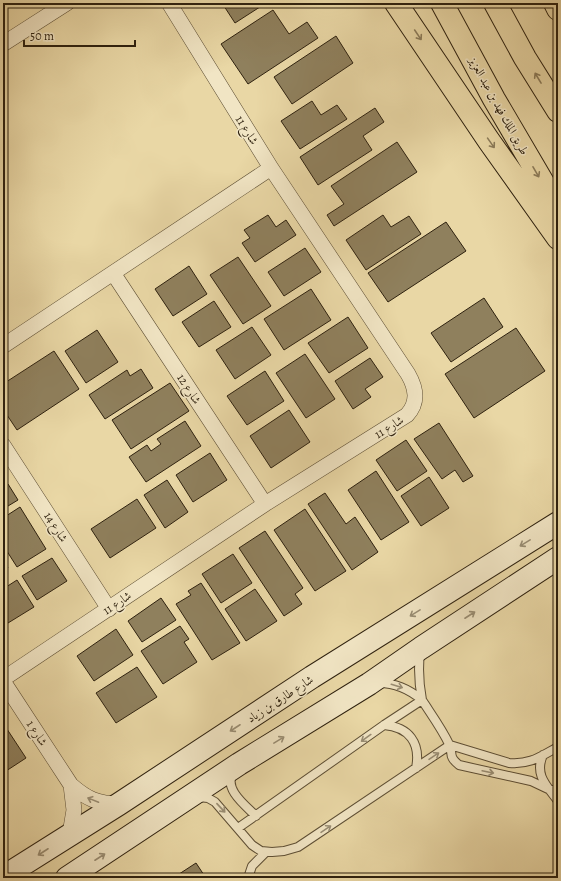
<svg xmlns="http://www.w3.org/2000/svg" width="561" height="881" font-family="Alegreya,Amiri,serif">
<style>
.building{fill:#8f805d;stroke:#2e210f}
.lines{fill:none;stroke-linecap:round;stroke-linejoin:round}
.lane-casing{stroke:#5d4e34;stroke-width:10}
.street-casing{stroke:#5d4e34;stroke-width:16}
.secondary-casing{stroke:#2e210f;stroke-width:24}
.highway-casing{stroke:#2e210f;stroke-width:24}
.lane{stroke:#f1e5c4;stroke-width:8}
.street{stroke:#f1e5c4;stroke-width:15}
.secondary{stroke:#f1e5c4;stroke-width:22}
.highway{stroke:#e9d7a5;stroke-width:22}
.oneway{stroke:#8c7c5a}
.oneway2{stroke:#998d73}
.labels{text-anchor:middle;stroke-width:3;stroke-linejoin:round;paint-order:stroke}
.street-label{font-size:12px;fill:#2e210f;stroke:#f1e5c4}
</style>
<rect width="100%" height="100%" fill="#e9d7a5"/>
<filter id="stains"><feTurbulence type="fractalNoise" baseFrequency=".005" numOctaves="4"/><feColorMatrix values="0 0 0 0 .2 0 0 0 0 .09 0 0 0 0 .02 0 0 0 .5 -.17"/></filter>
<radialGradient id="worn" r=".72"><stop offset=".6" stop-color="#630" stop-opacity="0"/><stop offset="1" stop-color="#630" stop-opacity=".3"/></radialGradient>
<path class="building" d="M222,3h40l1,2 -28,18z
M273,10l16,24 18,-12 11,16 -70,46 -27,-40z
M336,36l17,27 -61,41 -18,-27z
M312,101l9,14 16,-10 10,14 -47,30 -19,-28z
M375,108l9,14 -21,14 9,14 -54,35 -18,-28z
M397,142l20,30 -83,54 -7,-11 17,-11 -13,-18z
M268,215l8,12 10,-7 10,15 -41,27 -13,-19 8,-5 -6,-8z
M383,215l8,12 18,-11 12,18 -55,36 -20,-30z
M446,222l20,29 -78,51 -20,-29z
M305,248l16,24 -37,24 -16,-24z
M238,257l33,49 -28,18 -33,-49z
M189,266l18,28 -34,22 -18,-27z
M311,289l20,31 -47,30 -20,-31z
M484,298l19,29 -52,35 -20,-29z
M214,301l17,26 -32,20 -17,-25z
M348,317l20,31 -39,25 -21,-30z
M252,327l19,28 -36,24 -19,-29z
M516,328l29,43 -71,47 -29,-44z
M97,330l21,32 -32,21 -21,-32z
M54,351l25,38 -62,41 -14,-21v-25z
M305,354l30,45 -29,19 -30,-45z
M370,358l13,19 -18,12 6,8 -18,12 -18,-28z
M141,369l12,19 -48,31 -16,-24 38,-25 3,6z
M265,371l19,30 -37,24 -20,-29z
M170,383l19,28 -58,38 -19,-29z
M289,410l21,32 -39,26 -21,-32z
M185,421l16,25 -55,36 -17,-25 18,-12 4,6 10,-7 -4,-5z
M439,423l34,53 -10,6 -8,-12 -13,9 -28,-40z
M406,440l21,31 -30,20 -21,-31z
M210,453l17,27 -34,22 -17,-27z
M376,471l33,51 -28,18 -33,-50z
M429,477l20,31 -28,18 -20,-30z
M167,480l21,32 -23,16 -21,-33z
M8,484l10,16 -15,9v-22z
M325,493l21,31 9,-7 23,35 -26,18 -44,-66z
M137,499l19,29 -46,30 -19,-29z
M20,507l26,42 -29,18 -14,-22v-27z
M305,509l41,62 -31,20 -41,-61z
M265,531l38,57 -8,6 7,10 -18,12 -45,-68z
M233,554l19,29 -31,20 -19,-29z
M52,558l15,23 -30,19 -15,-24z
M3,559l5,9 -5,3z
M17,580l17,27 -26,16 -5,-8v-26z
M201,583l39,60 -28,17 -36,-56 15,-9 -3,-4z
M255,589l22,32 -31,20 -21,-32z
M161,598l15,22 -34,22 -14,-21z
M180,626l9,13 -5,3 13,20 -34,22 -22,-33z
M116,629l17,26 -39,26 -17,-25z
M137,667l20,30 -41,26 -20,-30z
M3,723l23,35 -23,15z
M196,863l10,15h-33z"/>
<g class="lines">
<defs>
<path id="lane" d="M420,653c-2,17 -1,31 2,47
M379,683c17,0 30,6 43,17 9,14 20,29 27,44 5,10 -2,11 10,21l72,16 19,9h8
M384,725c25,2 37,18 32,43
M450,745l59,18c21,2 32,-7 49,-16
M543,755c-9,20 4,31 15,46
M233,773c-10,16 13,33 23,43
M198,797l10,1 7,4 37,43 9,6 11,1 12,-1 14,-4 9,-6 143,-96
M238,828l146,-103 38,-25
M248,878l4,-12 14,-14"/>
<path id="street" d="M3,44l64,-41
M113,273l152,231
M3,346l268,-178
M3,445l106,164
M3,679l262,-175 142,-89c12,-13 9,-27 1,-41l-137,-206 -102,-165
M3,681l68,104c16,14 27,19 48,19
M70,834l4,-24 -3,-25"/>
<path id="secondary" d="M3,877l116,-73 193,-127 246,-154
M67,878l172,-114 130,-80 52,-36 137,-90"/>
<path id="highway" d="M396,3l93,138 69,97
M442,3l52,96 64,109
M495,3l30,55 33,53
M555,3l3,6"/>
</defs>
<use href="#lane" class="lane-casing"/>
<use href="#street" class="street-casing"/>
<use href="#secondary" class="secondary-casing"/>
<use href="#highway" class="highway-casing"/>
<use href="#lane" class="lane"/>
<use href="#street" class="street"/>
<use href="#secondary" class="secondary"/>
<use href="#highway" class="highway"/>
</g>
<defs><path id="oneway-shaft" d="M-6 0H5M1.5-3L5.5 0L1.5 3" fill="none" stroke-width="1.6" stroke-linecap="round" stroke-linejoin="round"/></defs>
<g class="oneway">
<use href="#oneway-shaft" transform="translate(418 35) rotate(56)"/>
<use href="#oneway-shaft" transform="translate(538 78) rotate(-121)"/>
<use href="#oneway-shaft" transform="translate(491 143) rotate(55)"/>
<use href="#oneway-shaft" transform="translate(536 172) rotate(60)"/>
</g>
<g class="oneway2">
<use href="#oneway-shaft" transform="translate(525 543) rotate(149)"/>
<use href="#oneway-shaft" transform="translate(415 613) rotate(148)"/>
<use href="#oneway-shaft" transform="translate(470 615) rotate(-33)"/>
<use href="#oneway-shaft" transform="translate(397 686) rotate(17)"/>
<use href="#oneway-shaft" transform="translate(235 728) rotate(147)"/>
<use href="#oneway-shaft" transform="translate(366 738) rotate(144)"/>
<use href="#oneway-shaft" transform="translate(279 740) rotate(-31)"/>
<use href="#oneway-shaft" transform="translate(434 756) rotate(-34)"/>
<use href="#oneway-shaft" transform="translate(488 772) rotate(12)"/>
<use href="#oneway-shaft" transform="translate(93 800) rotate(-158)"/>
<use href="#oneway-shaft" transform="translate(221 808) rotate(47)"/>
<use href="#oneway-shaft" transform="translate(326 829) rotate(-34)"/>
<use href="#oneway-shaft" transform="translate(43 852) rotate(147)"/>
<use href="#oneway-shaft" transform="translate(100 857) rotate(-33)"/>
</g>
<g class="labels">
<g class="street-label">
<text transform="translate(499 106) rotate(61)" y="4">طريق الملك فهد بن عبد العزيز</text>
<text transform="translate(247 130) rotate(58)" y="4">شارع 11</text>
<text transform="translate(189 389) rotate(57)" y="4">شارع 12</text>
<text transform="translate(389 427) rotate(-32)" y="4">شارع 11</text>
<text transform="translate(56 527) rotate(57)" y="4">شارع 14</text>
<text transform="translate(117 603) rotate(-34)" y="4">شارع 11</text>
<text transform="translate(280 699) rotate(-33)" y="4">شارع طارق بن زياد</text>
<text transform="translate(37 733) rotate(57)" y="4">شارع 1</text>
</g>
</g>
<rect width="561" height="881" fill="none" stroke="#e9d7a5" stroke-width="16"/>
<rect x="4" y="4" width="553" height="873" fill="none" stroke="#2e210f" stroke-width="2"/>
<rect x="8" y="8" width="545" height="865" fill="none" stroke="#2e210f"/>
<path d="M24 40v6h111v-6" fill="none" stroke="#2e210f" stroke-width="2"/>
<text x="30" y="40" font-size="12" fill="#2e210f" stroke="#f1e5c4" stroke-width="3" paint-order="stroke">50 m</text>
<rect width="100%" height="100%" filter="url(#stains)"/>
<rect width="100%" height="100%" fill="url(#worn)"/>
</svg>
